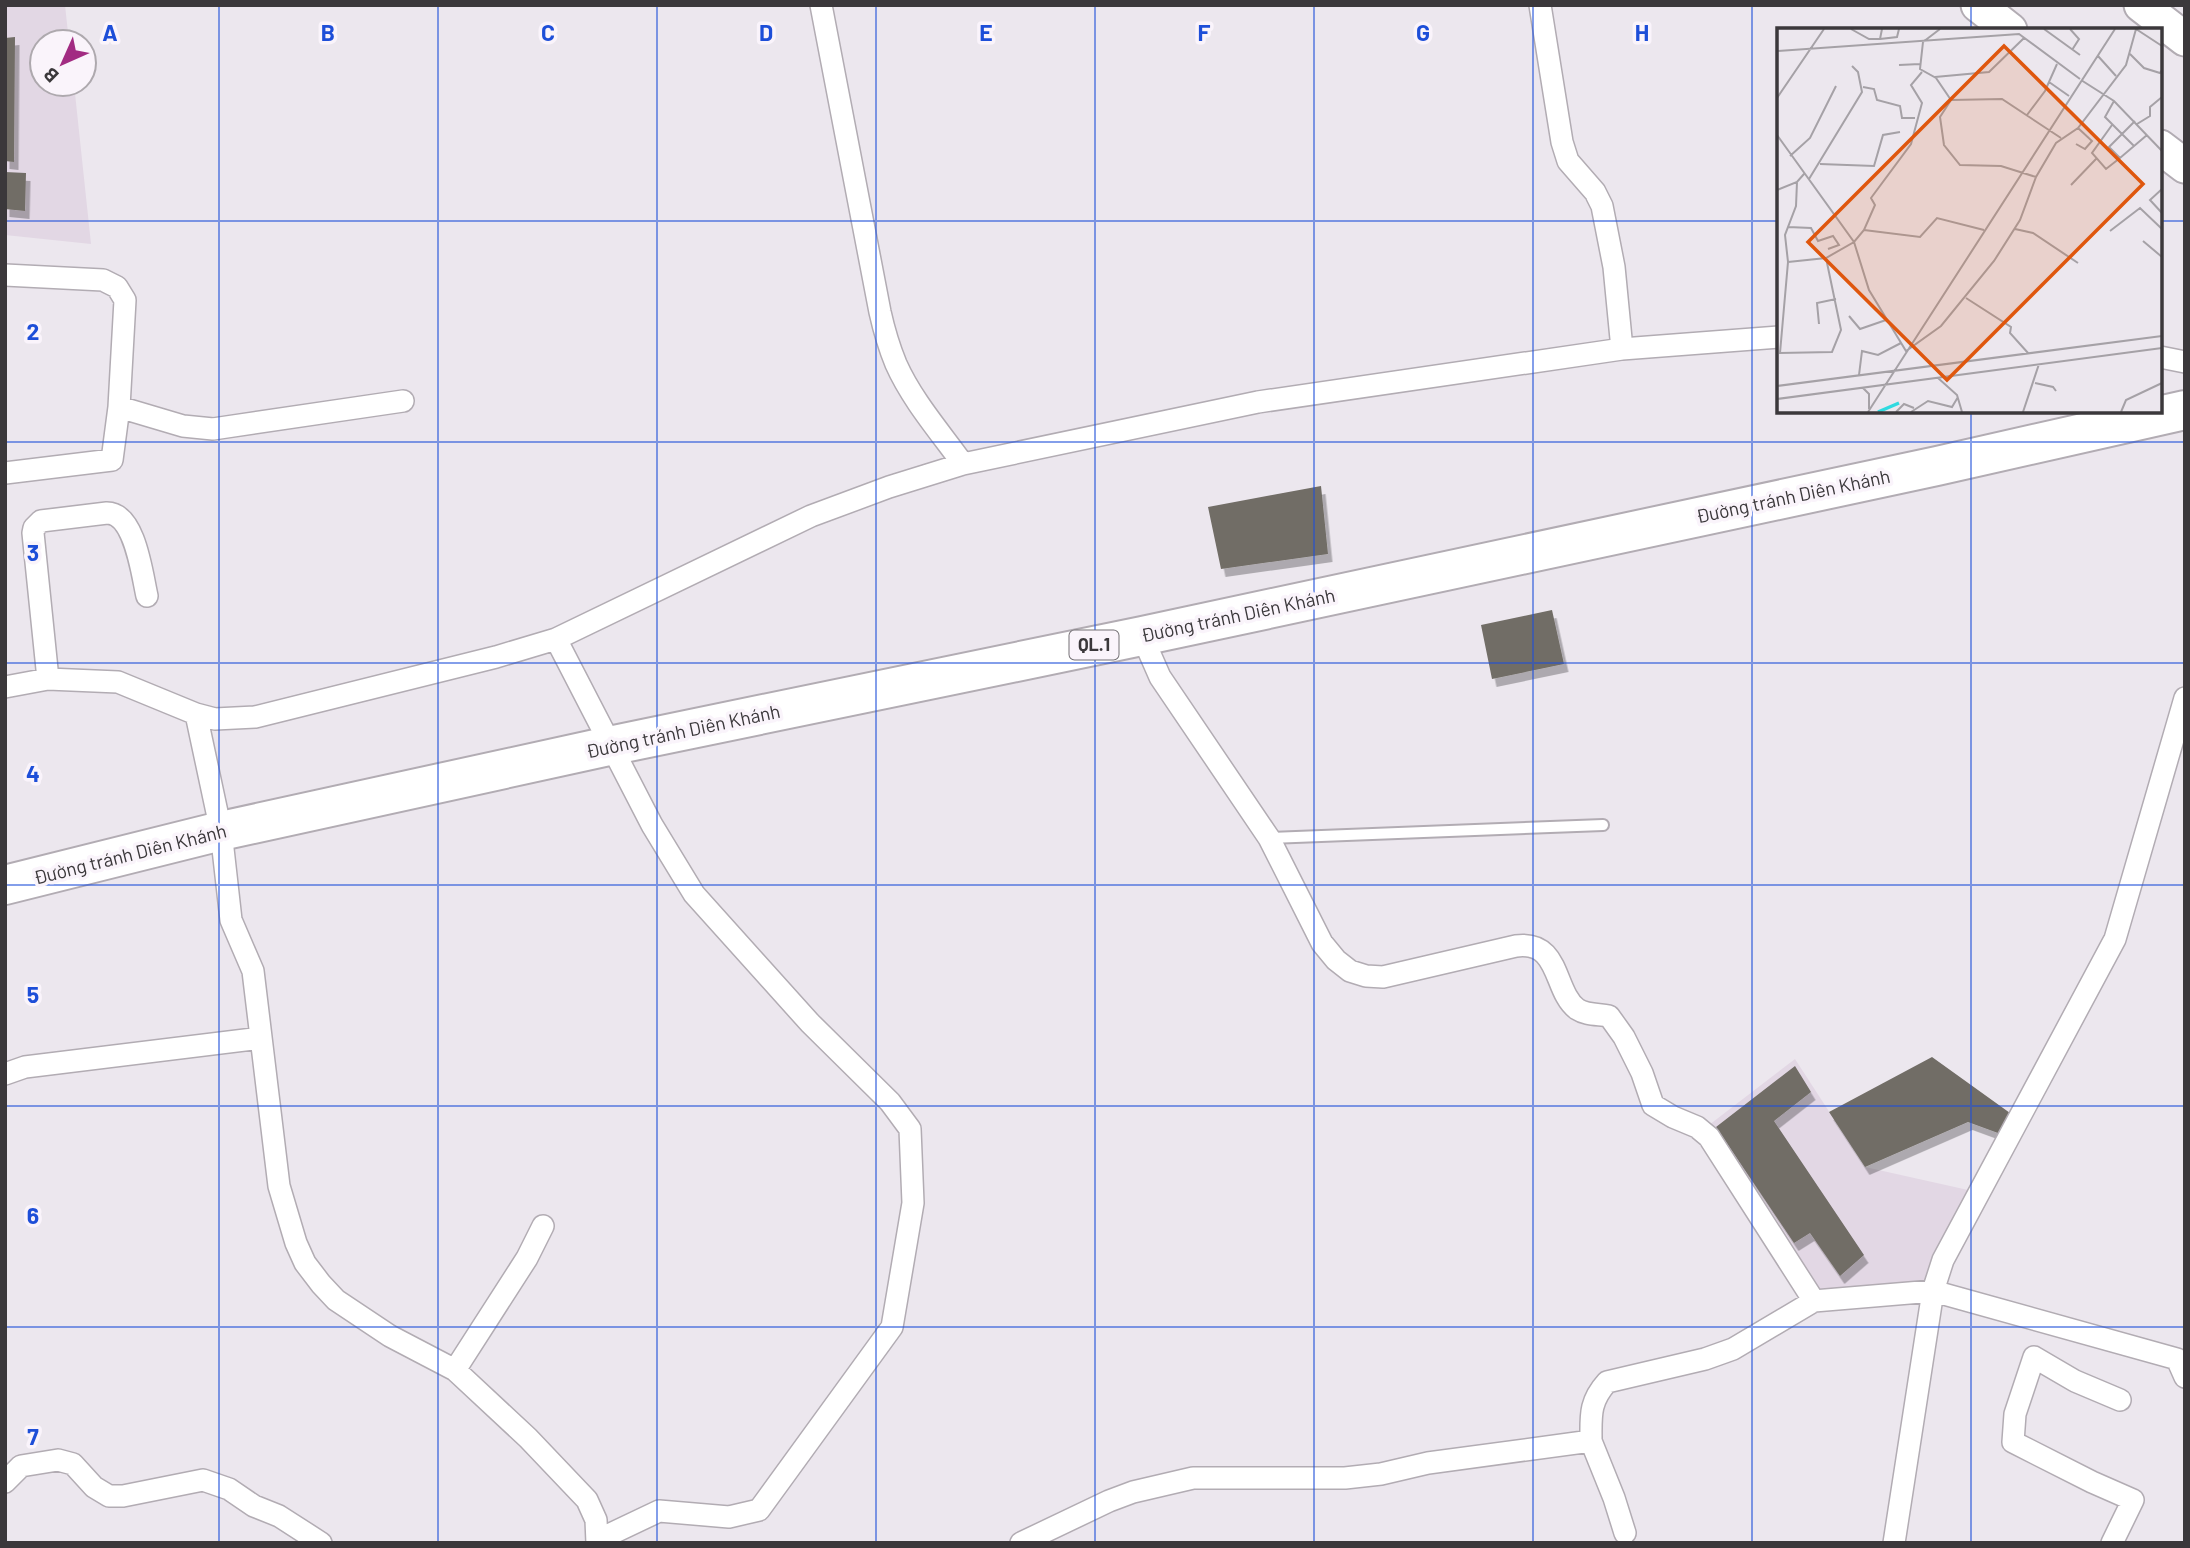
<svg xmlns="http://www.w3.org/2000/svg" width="2190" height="1548" font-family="Barlow,sans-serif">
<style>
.built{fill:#e2d7e4}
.building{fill:#716d66;filter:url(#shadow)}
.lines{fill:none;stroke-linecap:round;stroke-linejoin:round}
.lane-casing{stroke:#b2acb3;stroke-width:14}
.street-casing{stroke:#b2acb3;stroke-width:24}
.primary-casing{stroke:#b2acb3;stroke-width:37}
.highway-casing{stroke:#b2acb3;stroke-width:42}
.lane{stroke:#fff;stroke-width:10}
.street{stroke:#fff;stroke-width:21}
.primary{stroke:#fff;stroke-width:33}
.highway{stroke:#fff;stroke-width:38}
.grid{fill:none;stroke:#1d4ed8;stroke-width:2;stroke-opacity:0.55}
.labels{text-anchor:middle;stroke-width:7;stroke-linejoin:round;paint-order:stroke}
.shield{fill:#faf4fb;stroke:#747075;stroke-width:2}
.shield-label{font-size:18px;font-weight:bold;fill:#3b383b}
.street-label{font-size:19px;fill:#3b383b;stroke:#faf4fb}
.inset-river{fill:none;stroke:#30dae0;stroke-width:3.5}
.inset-road{fill:none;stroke:#a5a1a6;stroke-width:2}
.view{fill:#df570e;fill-opacity:0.15;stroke:#df570e;stroke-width:3.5}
.inset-edge{fill:none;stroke:#3b383b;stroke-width:3.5}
.grid-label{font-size:23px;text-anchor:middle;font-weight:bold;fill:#1d4ed8;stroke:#faf4fb;stroke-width:7;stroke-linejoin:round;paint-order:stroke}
</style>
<defs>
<filter id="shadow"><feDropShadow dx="4.5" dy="8" stdDeviation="0" flood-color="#0004"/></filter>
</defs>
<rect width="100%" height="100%" fill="#ece7ee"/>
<path class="built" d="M5,5h60l4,37h-27v42h32l17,160 -86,-9z
M1795,1059l70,108 112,25 -50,88 -112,11 -106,-166z"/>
<path class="building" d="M15,37l-1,125 -9,-1v-123z
M5,172l21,1 -1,38 -20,-2z
M1321,486l7,68 -107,15 -13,-62z
M1552,610l12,54 -72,15 -11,-54z
M1932,1057l78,56 -12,20 -30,-11 -103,45 -36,-55z
M1795,1066l16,26 -37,29 90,134 -24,21 -30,-43 -16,10 -78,-116z"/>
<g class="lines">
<defs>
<path id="lane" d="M1269,838l334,-13"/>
<path id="street" d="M821,5l59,307c4,18 9,35 16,52 16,36 44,68 67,100
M1540,5l22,137 6,19 27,31 7,14 12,61 8,82
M5,275l98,5 14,7 8,13 -6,107 -7,53 -107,13
M2160,357l25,5
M119,407l64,19 30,3 190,-28
M1142,636l18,41 109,161 53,105 14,17 14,11 16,5 17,1 133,-31c45,-6 37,45 61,63 9,6 21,5 32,7l15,21 18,36 11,32 20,12 24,10 12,10 105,164
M556,639l96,186 42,69 116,129 80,79 20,27 3,74 -21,124 -133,183 -30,7 -70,-6 -61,29
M48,679l-15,-146 1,-5 7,-7 66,-8c28,0 35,61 40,83
M5,687l43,-8 70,3 78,32 19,5 40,-2 241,-60 60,-18 255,-123 78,-29 74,-23 295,-62 364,-53 157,-12
M196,714l25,117 10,89 22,51 26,215 17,57 9,20 16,21 15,16 54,36 65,34 73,68 59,62 9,20 1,23
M5,1074l20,-7 236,-29
M455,1370l72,-112 16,-32
M1591,1441l23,57 11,35
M5,1482l16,-16 37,-6 15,4 21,23 15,9h14l80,-16 26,9 25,17 25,10 42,27
M1021,1543l88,-42 24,-9 60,-14h152l36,-4 47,-11 163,-22c0,-25 -2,-39 16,-59l98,-23 28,-10 81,-48 119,-10 244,68 8,18
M1894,1543l39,-252 10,-31 172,-321 70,-241
M2112,1543l21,-43 -41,-18 -79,-40 2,-28 19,-57 41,24 45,19"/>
<path id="primary" d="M1978,5l32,25
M2141,5l44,34
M2160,147l25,19"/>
<path id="highway" d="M5,885l216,-54 388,-85 533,-110 795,-170 248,-56"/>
</defs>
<use href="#lane" class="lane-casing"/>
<use href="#street" class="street-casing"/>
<use href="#primary" class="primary-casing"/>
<use href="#highway" class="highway-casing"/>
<use href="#lane" class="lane"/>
<use href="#street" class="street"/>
<use href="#primary" class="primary"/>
<use href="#highway" class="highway"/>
</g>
<path class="grid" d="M219,5v1538M438,5v1538M657,5v1538M876,5v1538M1095,5v1538M1314,5v1538M1533,5v1538M1752,5v1538M1971,5v25M5,221h1774M2160,221h25M1971,411v1132M5,442h2180M5,663h2180M5,885h2180M5,1106h2180M5,1327h2180"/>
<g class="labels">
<rect class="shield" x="1069.5" y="630.5" width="49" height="29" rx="5"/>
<g class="shield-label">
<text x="1094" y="651">QL.1</text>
</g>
<g class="street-label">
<text transform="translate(1793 496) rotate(-12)" y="7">Đường tránh Diên Khánh</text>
<text transform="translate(1238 615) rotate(-12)" y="7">Đường tránh Diên Khánh</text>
<text transform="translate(683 731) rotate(-12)" y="7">Đường tránh Diên Khánh</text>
<text transform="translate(130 854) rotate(-14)" y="7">Đường tránh Diên Khánh</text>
</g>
</g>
<g transform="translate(1777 28)">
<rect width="385" height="385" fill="#ece7ee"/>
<path class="inset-river" d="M101,384l21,-9"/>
<path class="inset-road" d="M74,1l18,10h11l2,-10M163,1l-17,13 -3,27 16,9 15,22 51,-1 59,39M267,1l36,26M293,1l9,10 -7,11M103,11l17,-2 2,-8M0,23l242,-17 61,45M353,26l14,14 16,5 2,-3M321,28l18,20M122,37l21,-1M158,49l54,-5 35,-34M304,52l33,21 48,50M272,54l20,14M86,59l11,2 3,11 23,6 2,12h13M0,70l47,-69M174,72l-11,17 4,28 16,20 41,1 35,11M337,73l-9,16 29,29M250,87l18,-24 12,-27M358,93l-26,26 11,11 27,-23M360,96l13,-8v-9l12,-10M335,97l-20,28 14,16 14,-11M0,107l77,107 15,48 37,61 35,-25 53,-65 26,-41 16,-43 20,-34 22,-15 48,-63 10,-36 26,17M299,116l9,5 7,-8 -14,-13M13,128l20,-18 26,-52M43,136l54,2 9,-31 17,-3M32,151l53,-87 -4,-20 -6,-6M20,154l-1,24 -11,29 3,27 -8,91 52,-1 9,-22 -15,-72M294,157l25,-26M385,161l-12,11 12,13M0,162l20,-8 7,-8M11,199l23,1 7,13 15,-5 6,9 -11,4M238,201l18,4 45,30M87,202l56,7 17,-19 47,12M333,203l30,-23 22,21M366,213l19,16M11,234l38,-4 28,-16 10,-12 11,-25 -4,-7 40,-54 11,-41 -11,-18 11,-13M189,270l45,29 -1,6 18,20M72,288l11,13 26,-9M42,296l-2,-21 19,-4M82,347l3,-24 16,4 23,-12M161,350l19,17 5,17M258,355l18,4 3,4M0,358l385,-50M86,360l6,6v15M0,371l385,-51M91,384l247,-383M119,384l8,-8 10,4M134,384l17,-11 24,6 6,-10M246,384l16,-48M344,384l5,-12 36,-17"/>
<path class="view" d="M227,18l139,138 -196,196 -139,-138z"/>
<rect width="385" height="385" class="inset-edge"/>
</g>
<g class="grid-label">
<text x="110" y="41">A</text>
<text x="328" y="41">B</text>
<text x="548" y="41">C</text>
<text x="766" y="41">D</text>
<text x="986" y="41">E</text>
<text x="1204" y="41">F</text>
<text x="1423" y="41">G</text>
<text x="1642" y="41">H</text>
<text x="33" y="340">2</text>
<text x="33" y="561">3</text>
<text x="33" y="782">4</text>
<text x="33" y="1003">5</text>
<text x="33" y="1224">6</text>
<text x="33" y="1445">7</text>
</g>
<rect width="2190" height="1548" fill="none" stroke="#3b383b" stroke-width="14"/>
<g transform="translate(63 63) rotate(225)"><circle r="33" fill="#faf4fb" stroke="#aea9ae" stroke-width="2"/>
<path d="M0-5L12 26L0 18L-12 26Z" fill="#a22b82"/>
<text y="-10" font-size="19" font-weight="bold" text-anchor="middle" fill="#3b383b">B</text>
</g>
</svg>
